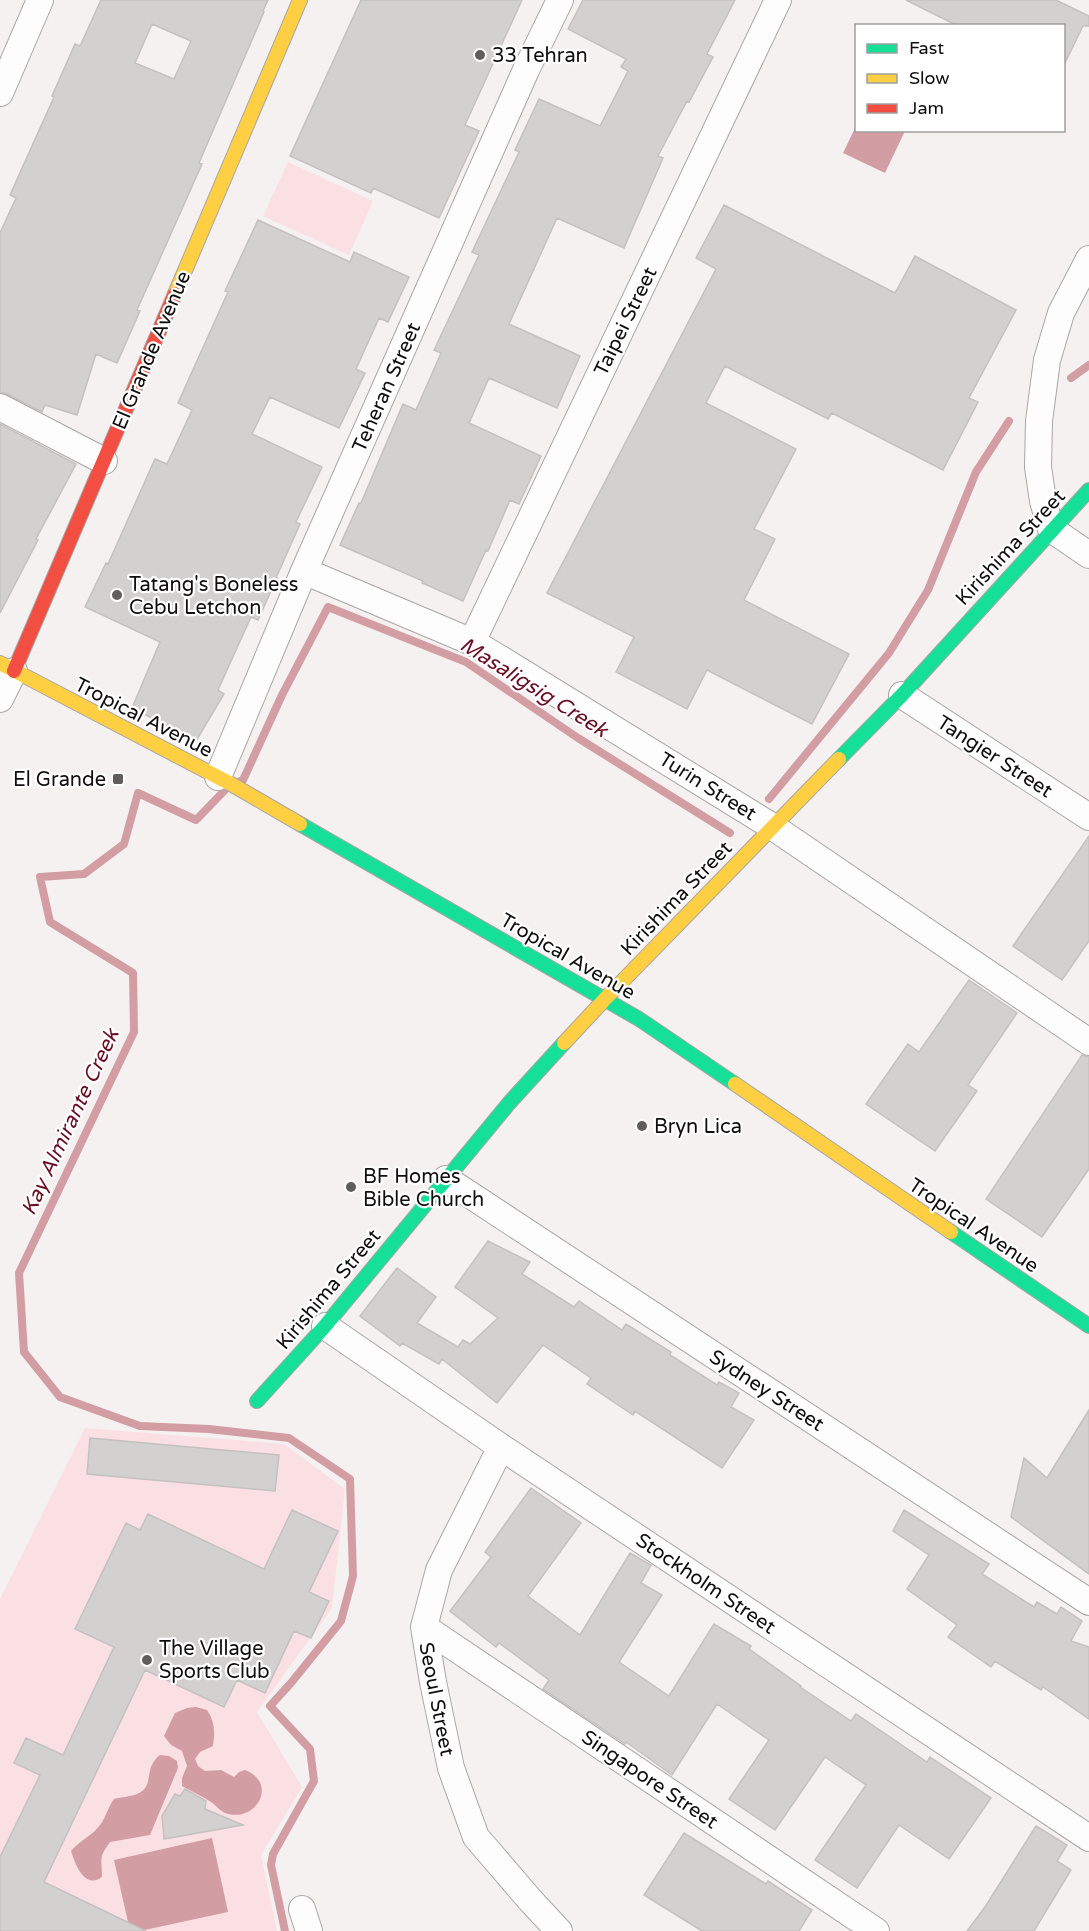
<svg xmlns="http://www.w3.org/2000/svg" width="1089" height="1931" font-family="'Varela Round',sans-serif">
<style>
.green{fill:#fae0e2}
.water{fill:#d39ea3}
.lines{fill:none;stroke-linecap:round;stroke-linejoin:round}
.stream{stroke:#d39ea3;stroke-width:8}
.building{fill:#d3d0d0;stroke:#c5c1c1;stroke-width:1.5;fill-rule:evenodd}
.street-casing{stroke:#a9a6a6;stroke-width:28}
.fast-casing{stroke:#a9a6a6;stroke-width:16}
.slow-casing{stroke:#a9a6a6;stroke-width:16}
.jam-casing{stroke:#a9a6a6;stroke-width:16}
.street{stroke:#fefdfd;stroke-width:26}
.fast{stroke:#16e098;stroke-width:14}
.slow{stroke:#ffcf43;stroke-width:14}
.jam{stroke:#f24e42;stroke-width:14}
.poi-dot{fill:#605d5d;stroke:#fff;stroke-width:2}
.labels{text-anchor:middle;stroke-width:4.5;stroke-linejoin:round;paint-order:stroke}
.poi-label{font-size:20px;fill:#0f0d0d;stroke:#fff;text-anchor:start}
.street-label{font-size:20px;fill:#0f0d0d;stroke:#fff}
.water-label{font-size:21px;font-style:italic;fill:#690d23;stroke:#fff}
</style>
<rect width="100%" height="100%" fill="#f5f1f1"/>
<path class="green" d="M288,162l85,39 -24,54 -86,-39z
M85,1428l199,16 61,45 -13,119 -75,104 45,75 -41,68 16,76h-277v-332z"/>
<path class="water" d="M856,126v4l49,1 -20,42 -42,-20z
M196,1707l11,3c8,12 8,22 6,36l-13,6 -5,7 3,7 7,5 16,-1 13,7 5,-5 6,-2c34,13 11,54 -20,43 -5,-2 -9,-8 -14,-11 -9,-6 -20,-11 -29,-16v-8l5,-12 -5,-15 -11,-6 -7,-9 11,-23 12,-5z
M160,1755l9,1 8,5 1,7 -28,67 -40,7c-12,17 -8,15 -8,35 -18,13 -27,-14 -31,-26 8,-10 22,-16 29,-26 6,-8 8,-18 14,-26 7,-2 16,-2 23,-5 19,-8 5,-25 23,-39z
M212,1838l16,74 -88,19h-10l-16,-71z"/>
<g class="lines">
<path class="stream" d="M1071,378l18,-13
M240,781l3,-1 39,-85 46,-88 138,55 112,76 152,95
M225,790l-29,30 -58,-27 -14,51 -40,30 -44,3 10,45 83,51 1,59 -115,241 5,79 36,45 80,29 69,3 80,9 61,41 3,97 -12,45 -50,62 -21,23 40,43 4,32 -41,73 -2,11 14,66
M769,799l120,-146 39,-63 48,-118 33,-51"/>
</g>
<path class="building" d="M101,0h167l-5,11 1,1 -65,151 3,1 -65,146 3,1 -23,52 -21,-9 -19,61 -32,-10 -3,7 -35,-18 -7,-2v-159l16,-35 -6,-3 44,-98 -2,-1 23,-52 5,2zM152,24l39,17 -17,38 -39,-16z
M361,0h161l-57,125 14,6 -40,87 -66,-30 -2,5 -81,-37z
M583,0h152l-28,54 6,3 -24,45 -2,-1 -29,55 5,2 -39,90 -67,-30 -48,106 71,32 -23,52 -68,-30 -20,45 72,33 -22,48 -9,-4 -22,51 -2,-1 -23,51 -41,-18 1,-2 -83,-36 19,-42h2l42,-99 13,6 25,-57 -7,-3 45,-95 -7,-3 47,-100 -4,-2 24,-51 61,27 28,-55 -7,-4 5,-8 -58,-30z
M906,0h150l33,16v10h-6l-19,39v-39h-106z
M724,205l171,88 20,-37 101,54 -47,88 9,4 -35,68 -111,-57 -4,6 -103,-53 -19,37 90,46 -42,80 21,10 -31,61 105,54 -37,70 -105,-54 -20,39 -71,-37 18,-35 -87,-44 169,-324 -20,-11z
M258,220l92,42 4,-10 55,25 -21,45 -9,-4 -23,51 9,4 -26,55 -69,-31 -18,37 70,33 -26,55 4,2 -24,54h1l-19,42 -7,-3 -33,73 6,4 -28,47 -64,-33 28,-66 -75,-35 21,-44 2,1 47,-105 12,5 25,-54 -14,-7 50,-111 -3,-1z
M0,424l76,40 -40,75 2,1 -38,73z
M1089,836v105l-27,39 -49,-34z
M969,980l48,33 -49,72 9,6 -42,60 -69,-47 42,-60 11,8z
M1082,1055l7,2v112l-47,68 -56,-38z
M488,1241l42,21 -8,12 52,33 5,-6 43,29 4,-6 45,28 -1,3 47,30 2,-3 20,11 -8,14 23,13 -32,48 -87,-57 -2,4 -46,-31 4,-6 -48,-33 -46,58 -55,-44 -3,5 -37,-21 -2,3 -40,-30 37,-48 39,29 -19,26 41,24 5,-7 7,4 28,-26 -43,-31z
M1089,1410v164l-78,-57 13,-59 23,20z
M90,1438l189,17 -4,36 -188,-17z
M531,1488l50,35 -53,73 52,39 50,-82 21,12 -10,18 21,12 -43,67 50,34 45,-72 37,22 -2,3 52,37 -1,1 51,34 5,-7 71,48 3,-5 61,41 -42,61 -50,-34 -42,63 -42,-28 51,-75 -41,-28 -50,73 -46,-31 40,-59 -52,-36 -45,71 -46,-33 -1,2 -82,-55 6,-9 -50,-37 -3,4 -46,-36 41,-54 -6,-5z
M292,1510l46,21 -29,61 20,9 -18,37 -17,-7 -29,62 -28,-13 -13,27 -79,-37 -101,212 102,49h-146v-74l40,-82 -26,-12 12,-25 37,17 51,-108 -39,-18 51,-106 14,7 8,-16 116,55z
M904,1510l85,54 -7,10 52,33 3,-5 20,12 4,-7 21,14 -11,20 18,6v72l-46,-32 -2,3 -46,-29 -4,6 -43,-30 9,-12 -50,-36 22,-34 -36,-24z
M185,1789l21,12 -1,8 38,16 -79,14 -2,-23 13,-22 5,2z
M1036,1826l31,19 -10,16 14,9 -37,61h-67l18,-24z
M684,1833l82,51 2,-3 44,29 -13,21h-97l-58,-36z"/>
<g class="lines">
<defs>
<path id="street" d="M0,93l40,-93
M1089,259l-28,54 -14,47 -8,61 -1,46 5,34 8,28 38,26
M0,407l104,54
M304,571l168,71 27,16 274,169 316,215
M472,642l306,-642
M902,695l187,122
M0,699l14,-28
M218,777l86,-206 222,-501 34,-70
M446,1179l643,423
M325,1326l176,121 588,391
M501,1447l-62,123 -15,57 9,55 18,86 25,69 55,64 28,30
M424,1627l452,304
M302,1909l7,22"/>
<path id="fast" d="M839,759l63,-64 187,-205
M300,824l339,195 96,65
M951,1232l138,94
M257,1401l68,-75 185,-224 54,-59"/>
<path id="slow" d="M175,294l125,-294
M0,663l231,121 69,40
M564,1043l41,-44 234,-240
M735,1084l216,148"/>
<path id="jam" d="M14,671l161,-377"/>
</defs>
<use href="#street" class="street-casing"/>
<use href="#fast" class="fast-casing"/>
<use href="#slow" class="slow-casing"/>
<use href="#jam" class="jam-casing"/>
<use href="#street" class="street"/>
<use href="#fast" class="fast"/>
<use href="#slow" class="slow"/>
<use href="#jam" class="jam"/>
</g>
<g class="poi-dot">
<circle cx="480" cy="55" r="6"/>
<circle cx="117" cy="595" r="6"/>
<rect x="112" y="773" width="12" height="12" rx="3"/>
<circle cx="642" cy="1126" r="6"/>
<circle cx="351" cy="1187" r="6"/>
<circle cx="147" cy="1660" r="6"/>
</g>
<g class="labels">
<g class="poi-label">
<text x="492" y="62">33 Tehran</text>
<text x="129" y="591">Tatang's Boneless<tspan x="129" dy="23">Cebu Letchon</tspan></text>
<text x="106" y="786" text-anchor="end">El Grande</text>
<text x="654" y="1133">Bryn Lica</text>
<text x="363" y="1183">BF Homes<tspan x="363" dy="23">Bible Church</tspan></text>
<text x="159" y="1655">The Village<tspan x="159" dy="23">Sports Club</tspan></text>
</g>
<g class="street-label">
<text transform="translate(625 321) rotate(-64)" y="7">Taipei Street</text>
<text transform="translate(151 350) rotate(-67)" y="7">El Grande Avenue</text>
<text transform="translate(386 387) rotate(-66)" y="7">Teheran Street</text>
<text transform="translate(1010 547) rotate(-47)" y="7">Kirishima Street</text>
<text transform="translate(144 717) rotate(27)" y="7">Tropical Avenue</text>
<text transform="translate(995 756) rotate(33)" y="7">Tangier Street</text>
<text transform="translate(708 786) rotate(32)" y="7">Turin Street</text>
<text transform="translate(676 898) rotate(-46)" y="7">Kirishima Street</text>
<text transform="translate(568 956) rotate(30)" y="7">Tropical Avenue</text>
<text transform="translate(974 1225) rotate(34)" y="7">Tropical Avenue</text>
<text transform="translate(328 1289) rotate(-50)" y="7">Kirishima Street</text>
<text transform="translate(767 1390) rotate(33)" y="7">Sydney Street</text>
<text transform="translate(706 1583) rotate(34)" y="7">Stockholm Street</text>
<text transform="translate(437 1699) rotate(79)" y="7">Seoul Street</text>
<text transform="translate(650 1779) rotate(34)" y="7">Singapore Street</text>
</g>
<g class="water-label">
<text transform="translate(534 687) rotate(32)" y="7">Masaligsig Creek</text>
<text transform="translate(70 1122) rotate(-65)" y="7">Kay Almirante Creek</text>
</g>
</g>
<rect x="855" y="24" width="210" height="108" fill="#ffffff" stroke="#9f9e9e" stroke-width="1.5"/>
<rect x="867" y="44" width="30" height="9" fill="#16e098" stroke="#9f9e9e" stroke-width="1.5"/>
<text x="909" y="54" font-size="18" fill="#0f0d0d">Fast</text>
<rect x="867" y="74" width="30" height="9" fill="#ffcf43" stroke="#9f9e9e" stroke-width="1.5"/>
<text x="909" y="84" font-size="18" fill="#0f0d0d">Slow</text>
<rect x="867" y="104" width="30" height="9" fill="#f24e42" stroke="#9f9e9e" stroke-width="1.5"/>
<text x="909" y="114" font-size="18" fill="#0f0d0d">Jam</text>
</svg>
